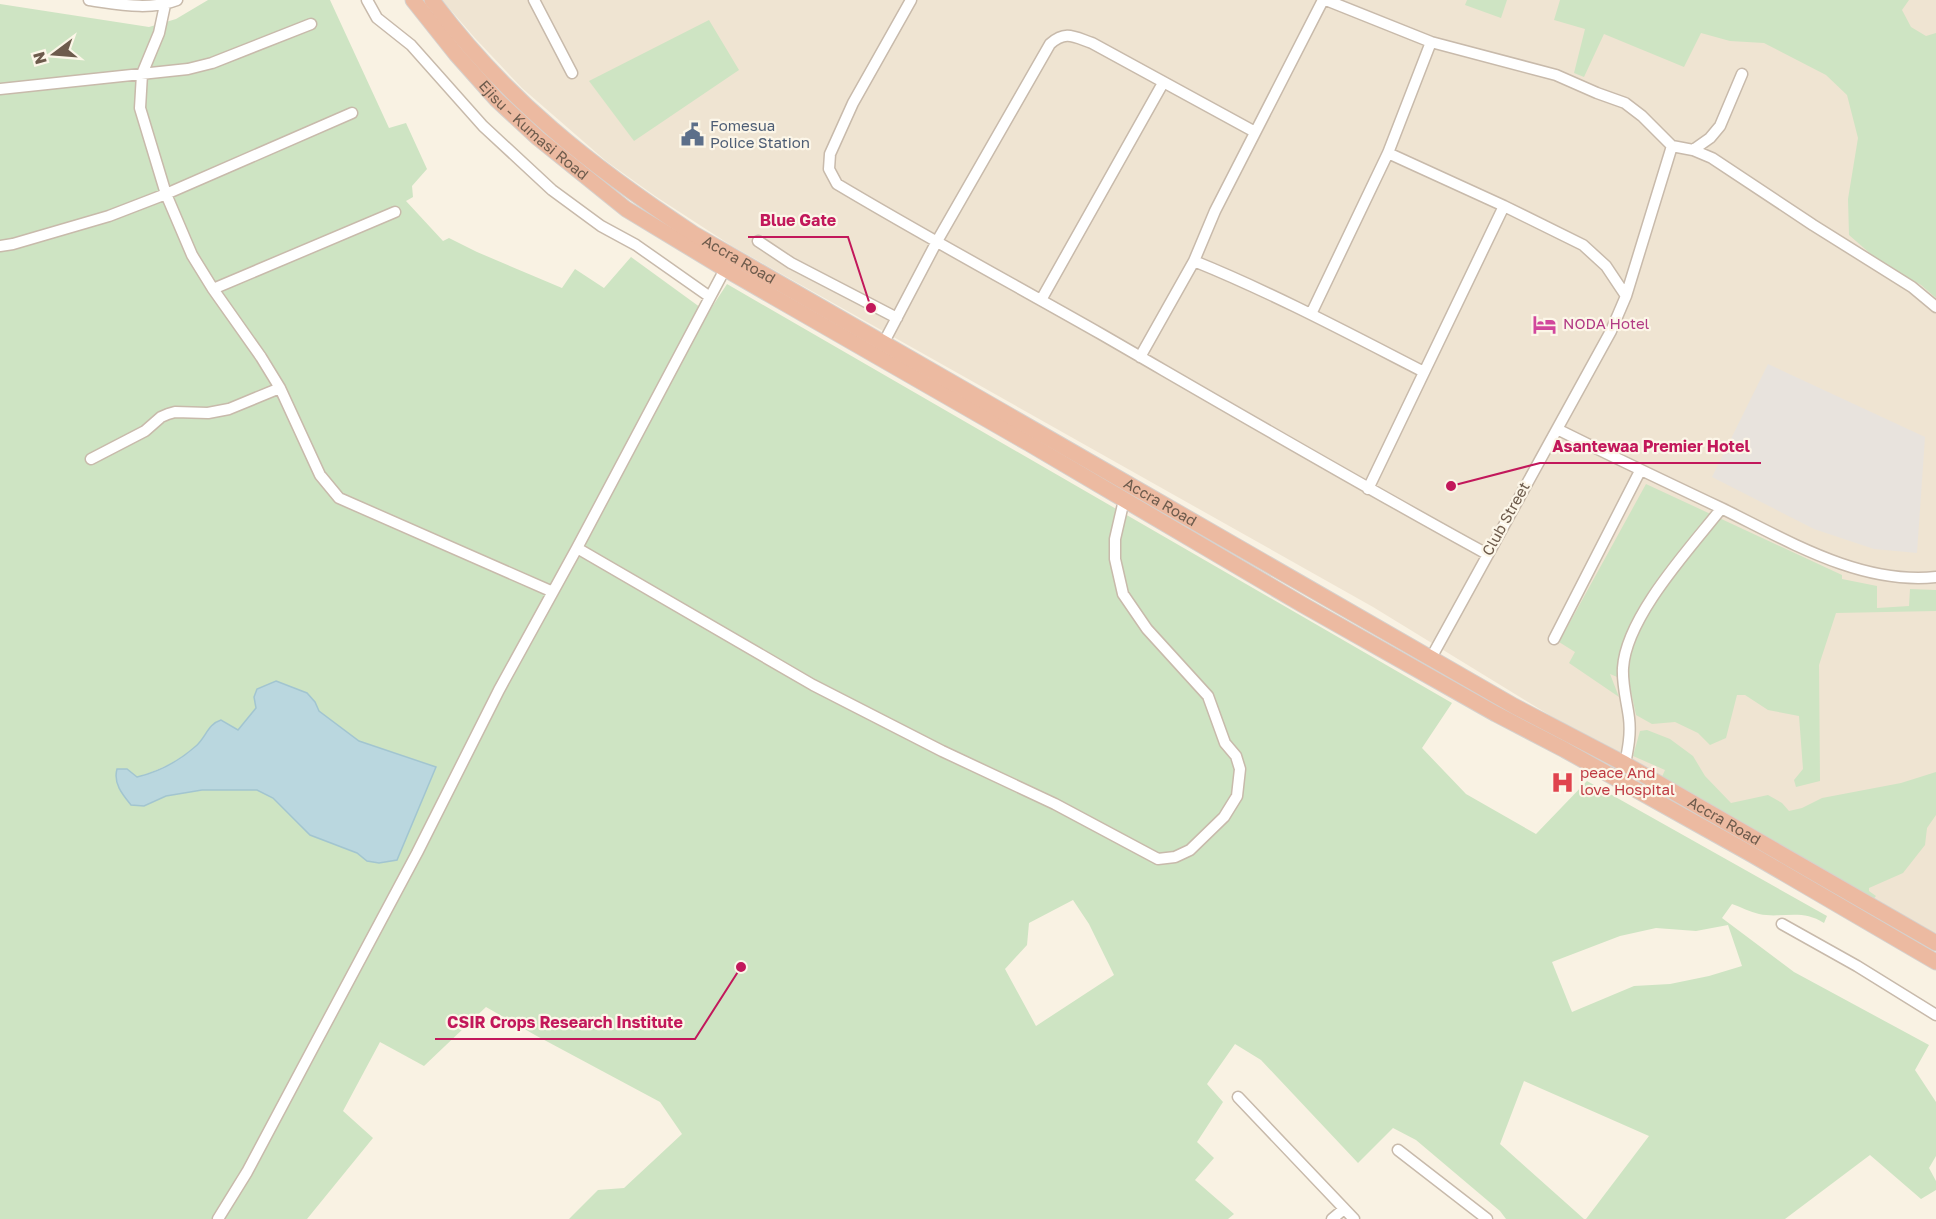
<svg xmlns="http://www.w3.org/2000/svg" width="1936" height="1219" font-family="'Golos Text',sans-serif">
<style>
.residential{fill:#efe4d2}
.industrial{fill:#e8e3dd}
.green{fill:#cee4c3;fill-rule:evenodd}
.water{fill:#bad7df;stroke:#a2c5d0;stroke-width:1.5}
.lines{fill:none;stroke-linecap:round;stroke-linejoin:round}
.minor-casing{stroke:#c8baab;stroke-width:13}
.highway-casing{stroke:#d6d1cd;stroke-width:17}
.minor{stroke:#fff;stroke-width:10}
.highway{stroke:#ecbaa1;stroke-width:15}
.labels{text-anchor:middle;stroke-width:4.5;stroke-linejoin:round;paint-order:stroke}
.service-label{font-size:15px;fill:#4e5e75;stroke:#fcf6e8;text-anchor:start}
.street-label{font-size:15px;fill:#6d5b4c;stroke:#fcf6e8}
.hotel-label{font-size:15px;fill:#b23c85;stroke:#fcf6e8;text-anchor:start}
.health-label{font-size:15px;fill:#be3a42;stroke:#fcf6e8;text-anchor:start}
.leader{fill:none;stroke:#c2185b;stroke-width:2}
.callout-dot{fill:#c2185b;stroke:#fcf6e8;stroke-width:2}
.callout-label{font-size:16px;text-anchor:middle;font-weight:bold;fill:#c2185b;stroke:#fcf6e8;stroke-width:4.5;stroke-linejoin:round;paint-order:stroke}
</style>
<rect width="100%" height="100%" fill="#f9f2e3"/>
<path class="residential" d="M442,0h1494v935l-60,-36 -4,3 -215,-121 -284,-174 -641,-361 -77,-50 -49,-35 -84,-73 -48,-51z"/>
<path class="industrial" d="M1768,364l157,73 -8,116 -43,-4 -60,-20 -102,-52z"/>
<path class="green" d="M208,0h122l59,128 17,-5 21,46 -15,17 1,11 -7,4 37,40 6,-3 28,14 85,36 13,-19 29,19 27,-31 77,56 19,-29 725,419 -30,45 44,46 70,40 51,-53 240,135 -3,7c-23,-15 -42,-4 -65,-9 -9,-2 -18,-7 -27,-10l-10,14 72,54 135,73 -14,25 21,32v54l-7,12 7,13v9l-15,9 -51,-44 -85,64h-199l63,-83 -125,-55 -24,63 84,75h-78l-6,-8 -84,-71 -23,-12 -35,35 -97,-103 -26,-16 -28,40 16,18 -26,40 17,16 -19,22 39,34 -6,5h-659l29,-29 26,-2 58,-54 -22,-32 -125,-67 -49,-28 -62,59 -44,-24 -37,69 30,27 -66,81h-307v-1215l149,23 27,-8zM254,697l61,5 4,9 40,30 77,26 -69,94 -10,-8 -47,-18 -37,-37 -16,-8h-55l-36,6 -22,10 -17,-37 10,8c21,-6 42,-16 59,-31 10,-9 12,-22 25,-26l17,10 18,-22zM1073,900l16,24 25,51 -78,51 -31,-57 22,-24 2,-22zM1728,925l14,41 -33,10 -39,8 -36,2 -62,26 -20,-50 68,-26 36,-8 40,3z
M1467,0h40l-6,18 -36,-13z
M1560,0h349l-7,10 9,17 15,9 10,-3v265l-15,-13 -41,-23 -31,-27 -1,-36 10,-61 -11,-43 -21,-20 -62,-32 -34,-2 -29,-8 -17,34 -80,-33 -20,43 -10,-4 11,-44 -31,-9z
M709,20l30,50 -105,71 -45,-60z
M1646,484l196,91v4l35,7v22l32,-2 1,-17 26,1v21l-100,2 -17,52 1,116 -24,6 -2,-7 9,-11 -4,-53 -31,-6 -23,-15h-8l-11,43 -16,7 -12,-12 -23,-11 -23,2 -16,-9 -7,-33 -19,-8 9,23 -50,-34 6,-11 -16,-10z
M1647,730l23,9 23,17 12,20 26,27 37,-8 14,8 7,8 13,-3 20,-10 79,-15 35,-11v43l-9,13 -2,17 -22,28 -34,15v3l7,5 -5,6 -211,-121 5,-11 -32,-14 7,-25z"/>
<path class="water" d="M276,681l31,12 8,9 4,9 40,30 77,26 -39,93 -18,3 -12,-2 -10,-8 -47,-18 -37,-37 -16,-8h-55l-36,6 -22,10 -13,-1c-9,-11 -18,-22 -14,-36h10l10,8c21,-5 42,-16 59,-31 10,-9 12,-22 25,-26l17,10 18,-22 -2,-11 3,-8z"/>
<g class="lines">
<defs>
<path id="minor" d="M89,0c29,4 60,11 88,0
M164,0l1,5 -6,28 -17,41 -2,34 26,86 26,61 21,34 48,68 19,31 40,87 19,23 214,94
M367,0l10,18 34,27 72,81 69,64 49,36 35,19 74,52
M534,0l38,73
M911,0l-58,103 -23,51 -1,15 8,15c87,52 176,100 264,150 128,74 256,149 386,220
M1326,0l105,42 125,33 41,18 28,10 17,13 30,30 21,4 19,8 101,67 99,62 24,20
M0,89l188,-20 24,-6 99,-39
M1693,150l17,-12 10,-12 22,-52
M1388,153l116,53 79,39 23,21 20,30
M758,241l33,22 106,55
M0,246l13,-2 96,-28 57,-22 186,-81
M1194,261c79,32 154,72 230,111
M213,289l182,-77
M1041,300l122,-217
M1311,314l77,-161 43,-111
M883,344l53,-101 114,-199c16,-14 24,-7 42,-1l163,89
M1140,357l54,-96 21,-50 108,-211
M1557,429c54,27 109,53 164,79 66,32 138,77 215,69
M91,459l54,-28 16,-14 7,-3 7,-2 33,1 21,-4 51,-21
M1368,489l136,-283
M577,548l236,137 129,66 113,53 103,55 17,-2 15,-7 34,-33 13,-21 3,-27 -4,-13 -11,-13 -17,-47 -61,-67 -24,-35 -8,-35v-20l9,-39
M1554,639l86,-168
M1431,658l180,-327 15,-35 46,-150
M1625,764c3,-15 6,-30 4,-46 -2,-16 -7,-33 -6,-50 3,-51 67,-120 98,-159
M1782,924l75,42 79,49
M1238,1097l116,122
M1398,1150l89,69
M218,1219l29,-47 67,-126 103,-193 82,-163 78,-142 148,-279
M1332,1219l12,-10"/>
<g id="highway">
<path id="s1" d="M413,0l43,54 41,46 41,38 88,71 99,60 303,174 275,162 193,109 69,36 186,104 185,108"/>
<path id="s2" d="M432,0c73,99 160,167 262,234l820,472 111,58 311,179"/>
</g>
</defs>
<use href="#minor" class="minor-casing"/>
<use href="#highway" class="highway-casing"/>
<use href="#minor" class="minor"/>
<use href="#highway" class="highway"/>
</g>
<defs>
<symbol id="civic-bare" viewBox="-9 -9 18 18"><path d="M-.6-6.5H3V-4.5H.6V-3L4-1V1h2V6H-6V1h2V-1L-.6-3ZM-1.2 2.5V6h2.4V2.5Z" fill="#5c6f8a" stroke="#fcf6e8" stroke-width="2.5" paint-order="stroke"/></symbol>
<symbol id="hotel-bare" viewBox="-9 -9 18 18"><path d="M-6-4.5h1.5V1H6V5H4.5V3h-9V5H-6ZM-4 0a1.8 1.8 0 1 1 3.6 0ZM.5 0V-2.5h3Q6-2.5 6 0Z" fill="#d1479c" stroke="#fcf6e8" stroke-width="2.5" paint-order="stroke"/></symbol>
<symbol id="hospital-bare" viewBox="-9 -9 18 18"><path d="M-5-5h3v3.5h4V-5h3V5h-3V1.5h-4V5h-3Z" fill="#e0444e" stroke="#fcf6e8" stroke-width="2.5" paint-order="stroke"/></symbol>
</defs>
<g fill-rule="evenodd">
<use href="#civic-bare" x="676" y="118" width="33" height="33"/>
<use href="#hotel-bare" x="1528" y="308" width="33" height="33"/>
<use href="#hospital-bare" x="1546" y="766" width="33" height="33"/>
</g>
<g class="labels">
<g class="service-label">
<text x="710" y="131">Fomesua<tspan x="710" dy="17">Police Station</tspan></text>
</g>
<g class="street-label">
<text dy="5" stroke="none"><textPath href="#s1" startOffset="178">Ejisu - Kumasi Road</textPath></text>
<text dy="5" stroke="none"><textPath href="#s2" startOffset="405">Accra Road</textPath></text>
<text dy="5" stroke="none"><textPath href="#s2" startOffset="891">Accra Road</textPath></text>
<text transform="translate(1506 519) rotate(-61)" y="5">Club Street</text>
<text dy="5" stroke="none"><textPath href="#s2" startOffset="1539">Accra Road</textPath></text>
</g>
<g class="hotel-label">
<text x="1563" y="329">NODA Hotel</text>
</g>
<g class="health-label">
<text x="1580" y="778">peace And<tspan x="1580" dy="17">love Hospital</tspan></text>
</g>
</g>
<path class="leader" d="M871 308L848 237H748M1451 486L1540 463H1761M741 967L695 1039H435"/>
<g class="callout-dot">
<circle cx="871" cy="308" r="6"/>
<circle cx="1451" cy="486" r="6"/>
<circle cx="741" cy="967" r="6"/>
</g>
<g class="callout-label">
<text x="798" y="226">Blue Gate</text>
<text x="1651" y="452">Asantewaa Premier Hotel</text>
<text x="565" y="1028">CSIR Crops Research Institute</text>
</g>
<g transform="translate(54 54) rotate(254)" stroke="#fcf6e8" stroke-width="4.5" paint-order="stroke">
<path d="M0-4.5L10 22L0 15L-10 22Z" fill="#6d5b4c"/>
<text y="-9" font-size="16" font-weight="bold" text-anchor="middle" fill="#6d5b4c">N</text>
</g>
</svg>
